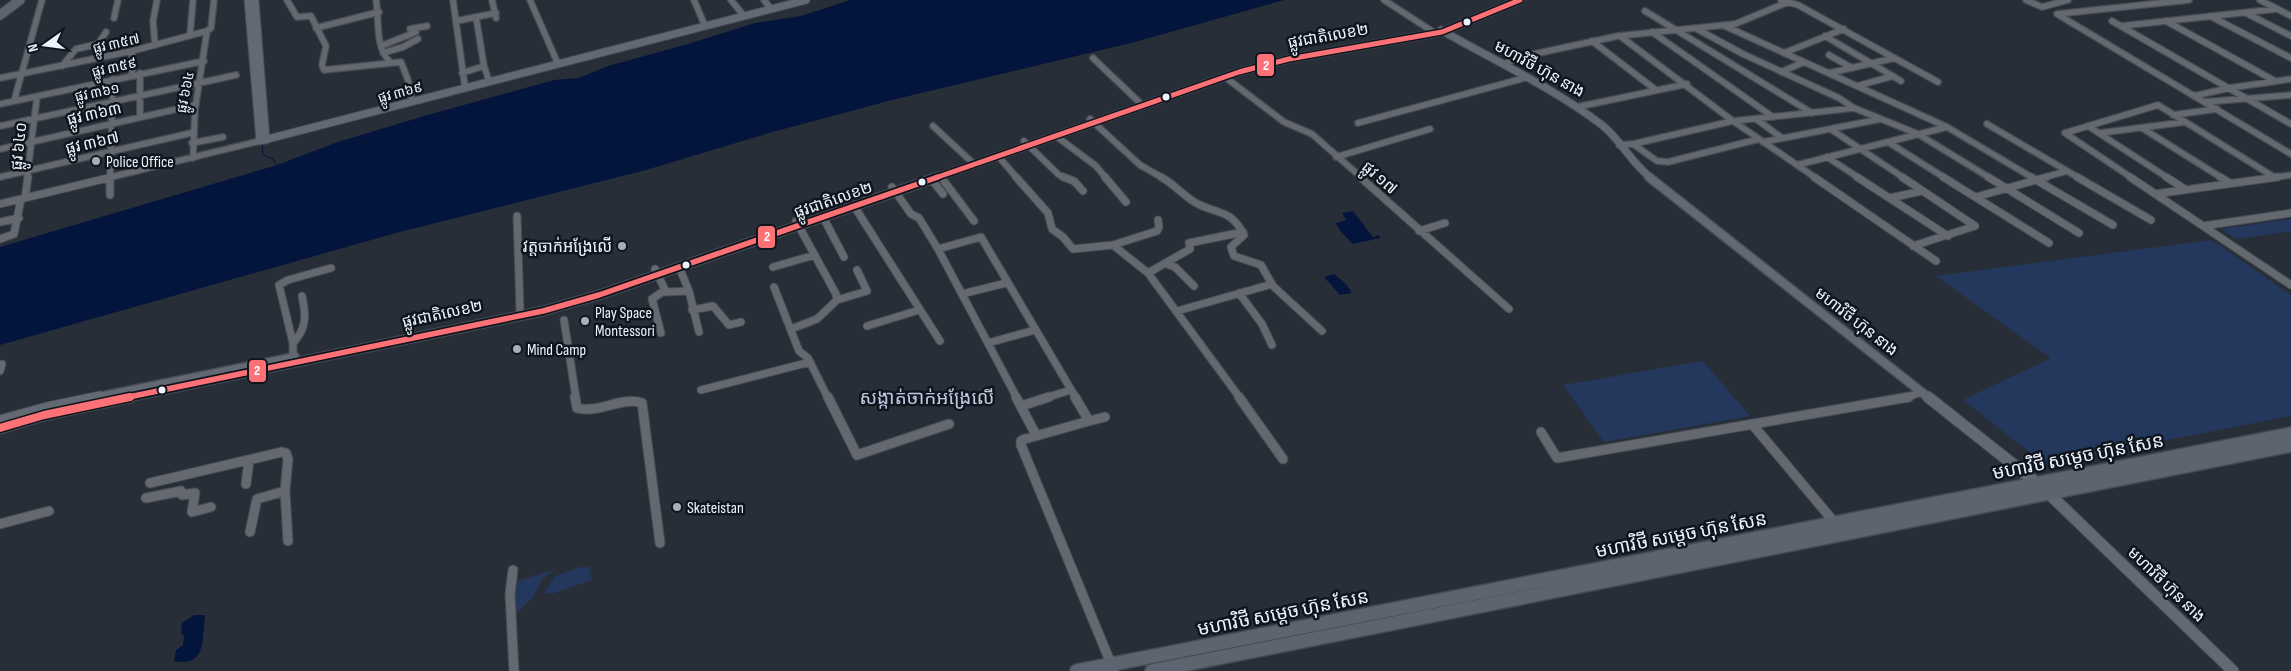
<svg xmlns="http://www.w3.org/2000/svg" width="2291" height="671" font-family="'Sofia Sans Condensed','Noto Sans Khmer',sans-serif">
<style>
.green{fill:#24385d}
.water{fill:#04153d}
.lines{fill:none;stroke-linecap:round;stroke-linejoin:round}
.stream{stroke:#04153d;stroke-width:1}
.minor-far2-casing{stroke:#464b54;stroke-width:8}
.minor-far1-casing{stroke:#464b54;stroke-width:9}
.minor-casing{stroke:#464b54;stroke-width:11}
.major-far2-casing{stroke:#464b54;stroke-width:9}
.major-far1-casing{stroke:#464b54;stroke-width:11}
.major-casing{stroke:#464b54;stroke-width:13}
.highway-far1-casing{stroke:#464b54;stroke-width:11}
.highway-casing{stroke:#464b54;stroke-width:16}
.minor-far2{stroke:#646970;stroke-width:5.5}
.minor-far1{stroke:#646970;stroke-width:7}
.minor{stroke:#646970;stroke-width:9}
.major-far2{stroke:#636973;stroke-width:7}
.major-far1{stroke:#636973;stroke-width:8}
.major{stroke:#636973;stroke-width:11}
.highway-far1{stroke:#5e646f;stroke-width:9}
.highway{stroke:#5e646f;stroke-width:13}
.bus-1-far2-casing{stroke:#10151d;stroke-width:8}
.bus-1-far1-casing{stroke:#10151d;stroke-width:9}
.bus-1-casing{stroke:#10151d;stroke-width:11}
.bus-1-far2{stroke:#fc7176;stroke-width:5}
.bus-1-far1{stroke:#fc7176;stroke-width:5.5}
.bus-1{stroke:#fc7176;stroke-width:8}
.bus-dot{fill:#ecf3fe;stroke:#10151d;stroke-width:2}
.poi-dot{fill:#a7aeb9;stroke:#10151d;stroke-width:2}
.labels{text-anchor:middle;stroke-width:5;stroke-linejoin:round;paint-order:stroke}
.far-street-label{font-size:14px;fill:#ecf3fe;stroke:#10151d}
.street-label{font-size:16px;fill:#ecf3fe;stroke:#10151d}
.poi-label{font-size:16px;fill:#ecf3fe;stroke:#10151d;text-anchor:start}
.quarter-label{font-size:19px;fill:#bcc9df;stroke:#10151d}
.near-street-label{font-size:19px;fill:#ecf3fe;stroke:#10151d}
.line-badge{stroke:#10151d;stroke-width:2}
.badge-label{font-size:14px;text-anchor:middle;font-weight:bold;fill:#fff}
</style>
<rect width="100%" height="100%" fill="#282e38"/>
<path class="green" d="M2291,219v12l-55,8 -15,-10z
M2212,240l79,55v121l-246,48 -82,-64 88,-42 -115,-82z
M1703,361l47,55 -146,26 -41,-57z
M581,567h8l3,13 -41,14 -7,-1 11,-17z
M554,570l-12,9 -9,18 -23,22 -2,-35z"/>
<path class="water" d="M850,0h434l-149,42 -243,58 -123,33 -123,37 -250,63 -396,112v-98l277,-82 61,-23 86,-26 130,-36 25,-2 29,-12 80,-22 67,-21 46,-7z
M1353,211l20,26 6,-2 1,3 -27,6 -12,-12 -5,-9 10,-3 -4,-7z
M1334,274l12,10 6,9 -12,2 -16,-18z
M194,615h11c-3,23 2,53 -31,46l2,-11 7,-5 1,-10 -3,-1 1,-11z"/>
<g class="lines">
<path class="stream" d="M262,146l1,9 10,4 4,6"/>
<defs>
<path id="minor-far2" d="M287,0l10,17 14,-1 15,30 -4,19 2,5 77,-8 7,18 4,21
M376,0c4,21 -2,45 14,62
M453,0l12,87
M492,0l4,18
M530,0l28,64
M694,0l11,26
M731,0l13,16
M764,0l7,9
M1384,0l51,33
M1781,0l17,5 140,77
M2026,0l16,7 26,-7
M2189,0l-132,14 234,140
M2260,0l31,16
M1645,11l167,102
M2246,13l45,23
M2210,16l81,42
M476,17l8,49 5,15
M114,18l4,-18
M456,21l40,-8
M2112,21l179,103
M2166,21l109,60
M1725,26l222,101 86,51
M2121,26l156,-17
M316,28l63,-16
M410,29l17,-3
M1697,29l46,25 96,44 15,10 64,26 72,44
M207,31l4,-3 3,-28
M1652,32l121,85
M190,35l3,-35
M1620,36l113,85 83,57
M1825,36l76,45
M1592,41l64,49
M155,45l-2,-24 4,-21
M381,46l35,-14
M132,51v24
M383,53l20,-6 15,-8
M1784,53l60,-24
M1829,55l23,13
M1093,58l46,44
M1503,64l22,-8 93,-20 117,-12 53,-22
M62,66l14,-17 22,-5 8,-12
M1781,72l23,-10
M140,73v44
M462,73l22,-7
M1829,73l66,-15
M1225,77l59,45 28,12 50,44
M0,78l132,-27 75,-20
M1857,86l36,-10
M2194,96l35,-8 62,-9
M14,101l28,-101
M2204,102l87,-7
M0,104l204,-43
M1577,107l110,-23
M2173,115l44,-6
M1090,119l50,46 23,13
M1756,119l26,19
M1358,123l170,-46
M1987,124l92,54
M0,126l236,-51
M933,126l41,38
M2088,126l80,52
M2142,128l80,50
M1832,130l72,48
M2065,133l67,45
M2065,133l93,-28 116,72
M2100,133l85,-11
M1056,136l40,30 10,12
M1024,141l35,34 8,3
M1763,142l118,-23
M1888,142l57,36
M192,143l31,-6
M1633,144l24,17 11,1 91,-23
M1619,145l14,-1 100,-23 121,-13
M0,149l195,-44
M998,156l19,22
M1336,157l94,-28
M1827,157l32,21
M193,158l2,-48 12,-79
M1797,165l150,-38
M940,176l2,2
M0,177l191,-44
M27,178l10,-81
M107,178l153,-37
M110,178l3,-99
M2042,178l25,-7
M2269,178l22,-3"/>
<path id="minor-far1" d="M941,177l33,44
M1016,177l32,36 4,16 11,8 10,12 40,-4 44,-14 2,-4 -1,-7
M1063,177l11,4 9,10
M1105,177l21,25
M1161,177c13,7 23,19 35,26 23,12 35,6 48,32l-13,12 3,9 27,9 12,21 49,45
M1360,177l149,132
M1814,177l122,84
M1857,177l91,59
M1902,177l73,49 -62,20
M1943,177l106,66
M1988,177l91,56
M2031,177l82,48
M2077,177l74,43
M2130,177l161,108
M2166,177l19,12
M2220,177l10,6
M931,179l12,15
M892,187l19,27 8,4 19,31 79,149
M2155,194l123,-17
M110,195v-18
M1976,197l71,-20
M25,198l3,-21
M1890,198l32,-7
M0,204l112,-27
M854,206l86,135
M517,216l3,95
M823,217l21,40
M0,222l19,-4
M2203,226l88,-13
M1419,231l26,-8
M0,239l14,-5 7,-35
M1113,245l35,28 92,125
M938,249l43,-12 95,161
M1169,265l6,2 19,19
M679,267l10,24 10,41
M773,267l42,-12
M655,269l10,21 -13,9 9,34
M1148,273l42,-24 -1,-6 54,-11
M774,287l25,64 9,7 20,40
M664,292l25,-1
M1239,293l23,31 10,21
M962,294l44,-11
M837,300l30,-9 -10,-21
M692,310l21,-4 16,19 12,-3
M1177,311l95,-27
M564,320l12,78
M867,326l52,-16
M791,329l26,-10 20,-19 -1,-6 -40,-73
M293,343c14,-15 13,-28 9,-47
M988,343l47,-13
M293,358v-15l-14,-58 9,-5 43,-12
M0,371l2,-7
M701,390l109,-28
M1045,398l26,-8
M1904,398l18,-6"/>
<path id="minor" d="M575,397l2,11c23,6 43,-12 65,-5l18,140
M828,397l29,58 92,-31
M1016,397l20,38
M1075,397l14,24 16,-4
M1239,397l44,62
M1021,406l28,-9
M1089,421l-64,18 -4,2v4l93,226
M1752,424l83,99
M1541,432l16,26 352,-61
M150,483l132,-31 4,1 2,6 -3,32 3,50
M246,484l3,-24
M146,498l35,-7 1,4 13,-2 -3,19 19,-5
M0,524l49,-13
M250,532l7,-33 28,-8
M513,570l-3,24 4,77"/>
<path id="major-far2" d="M248,0l12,141 546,-141
M255,0l11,140
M1441,30c54,31 111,57 161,95 19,15 29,38 49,53
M935,178l304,-106 50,-13 153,-27 78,-32"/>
<path id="major-far1" d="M1649,177l280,221
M94,398l201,-41
M124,398l419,-87 56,-16 339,-118"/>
<path id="major" d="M1928,397l115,91 190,183
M0,421l47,-13 53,-11
M0,428l44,-13 86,-18"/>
<path id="highway-far1" d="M0,15l20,-15"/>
<path id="highway" d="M1077,671l1214,-237
M1152,671l1139,-226"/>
</defs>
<use href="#minor-far2" class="minor-far2-casing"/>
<use href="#minor-far1" class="minor-far1-casing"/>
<use href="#minor" class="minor-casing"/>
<use href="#major-far2" class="major-far2-casing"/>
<use href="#major-far1" class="major-far1-casing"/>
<use href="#major" class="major-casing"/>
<use href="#highway-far1" class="highway-far1-casing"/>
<use href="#highway" class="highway-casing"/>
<use href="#minor-far2" class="minor-far2"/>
<use href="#minor-far1" class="minor-far1"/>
<use href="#minor" class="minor"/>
<use href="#major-far2" class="major-far2"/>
<use href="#major-far1" class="major-far1"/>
<use href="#major" class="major"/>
<use href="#highway-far1" class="highway-far1"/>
<use href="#highway" class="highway"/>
<defs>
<path id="bus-1-far2" d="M935,178l304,-106 50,-13 153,-27 78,-32"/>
<path id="bus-1-far1" d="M124,398l419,-87 56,-16 339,-118"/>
<path id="bus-1" d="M0,428l44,-13 86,-18"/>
</defs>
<use href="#bus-1-far2" class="bus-1-far2-casing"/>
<use href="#bus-1-far1" class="bus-1-far1-casing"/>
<use href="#bus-1" class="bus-1-casing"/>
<use href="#bus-1-far2" class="bus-1-far2"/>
<use href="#bus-1-far1" class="bus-1-far1"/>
<use href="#bus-1" class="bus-1"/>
</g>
<g class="bus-dot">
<circle cx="1467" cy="22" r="4.5"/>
<circle cx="1166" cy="97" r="4.5"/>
<circle cx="922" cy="182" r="4.5"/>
<circle cx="686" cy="265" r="4.5"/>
<circle cx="162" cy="390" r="4.5"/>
</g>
<g class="poi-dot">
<circle cx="96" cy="161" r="5"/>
<circle cx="622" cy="246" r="5"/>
<circle cx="585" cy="321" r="5"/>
<circle cx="517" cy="349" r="5"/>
<circle cx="677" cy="507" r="5"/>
</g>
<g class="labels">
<g class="far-street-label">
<text transform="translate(116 43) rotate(-13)" y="5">ផ្លូវ ៣៥៧</text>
<text transform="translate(114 67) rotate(-13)" y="5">ផ្លូវ ៣៥៩</text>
<text transform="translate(97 92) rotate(-12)" y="5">ផ្លូវ ៣៦១</text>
<text transform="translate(185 92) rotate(-79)" y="5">ផ្លូវ ៦៦៤</text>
<text transform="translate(400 92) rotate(-15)" y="5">ផ្លូវ ៣៦៩</text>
</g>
<g class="street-label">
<text transform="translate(1328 35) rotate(-10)" y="6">ផ្លូវជាតិលេខ២</text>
<text transform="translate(1540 68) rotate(29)" y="6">មហាវិថី ហ៊ុន នាង</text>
<text transform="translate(94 113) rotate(-13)" y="6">ផ្លូវ ៣៦៣</text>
<text transform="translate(92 142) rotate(-13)" y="6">ផ្លូវ ៣៦៧</text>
<text transform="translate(18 146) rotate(-84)" y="6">ផ្លូវ ៦៤០</text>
<text transform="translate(1380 177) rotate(41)" y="6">ផ្លូវ ១៧</text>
<text transform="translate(833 199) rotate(-19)" y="6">ផ្លូវជាតិលេខ២</text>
<text transform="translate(442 313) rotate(-12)" y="6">ផ្លូវជាតិលេខ២</text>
<text transform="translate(1857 321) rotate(38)" y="6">មហាវិថី ហ៊ុន នាង</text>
<text transform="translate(2167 584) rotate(44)" y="6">មហាវិថី ហ៊ុន នាង</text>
</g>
<g class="poi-label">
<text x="106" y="167">Police Office</text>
<text x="612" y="252" text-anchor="end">វត្តចាក់អង្រែលើ</text>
<text x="595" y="318">Play Space<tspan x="595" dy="18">Montessori</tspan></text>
<text x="527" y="355">Mind Camp</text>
<text x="687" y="513">Skateistan</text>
</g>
<g class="quarter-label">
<text x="927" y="404">សង្កាត់ចាក់អង្រែលើ</text>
</g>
<g class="near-street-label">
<text transform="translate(2078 456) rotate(-11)" y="7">មហាវិថី សម្តេច ហ៊ុន សែន</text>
<text transform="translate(1681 534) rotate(-11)" y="7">មហាវិថី សម្តេច ហ៊ុន សែន</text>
<text transform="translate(1283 612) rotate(-11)" y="7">មហាវិថី សម្តេច ហ៊ុន សែន</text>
</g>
</g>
<g class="line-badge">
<rect x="1256" y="53" width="19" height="24" rx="5" fill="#fc7176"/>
<rect x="757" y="225" width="19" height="24" rx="5" fill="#fc7176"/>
<rect x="248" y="359" width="19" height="24" rx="5" fill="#fc7176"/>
</g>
<g class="badge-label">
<text x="1266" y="70">2</text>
<text x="767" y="241">2</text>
<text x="257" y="375">2</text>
</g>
<g transform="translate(45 45) rotate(256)" stroke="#10151d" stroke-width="4" paint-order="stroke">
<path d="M0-4L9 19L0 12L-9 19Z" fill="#ecf3fe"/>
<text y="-8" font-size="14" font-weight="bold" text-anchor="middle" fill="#ecf3fe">N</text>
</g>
</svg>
